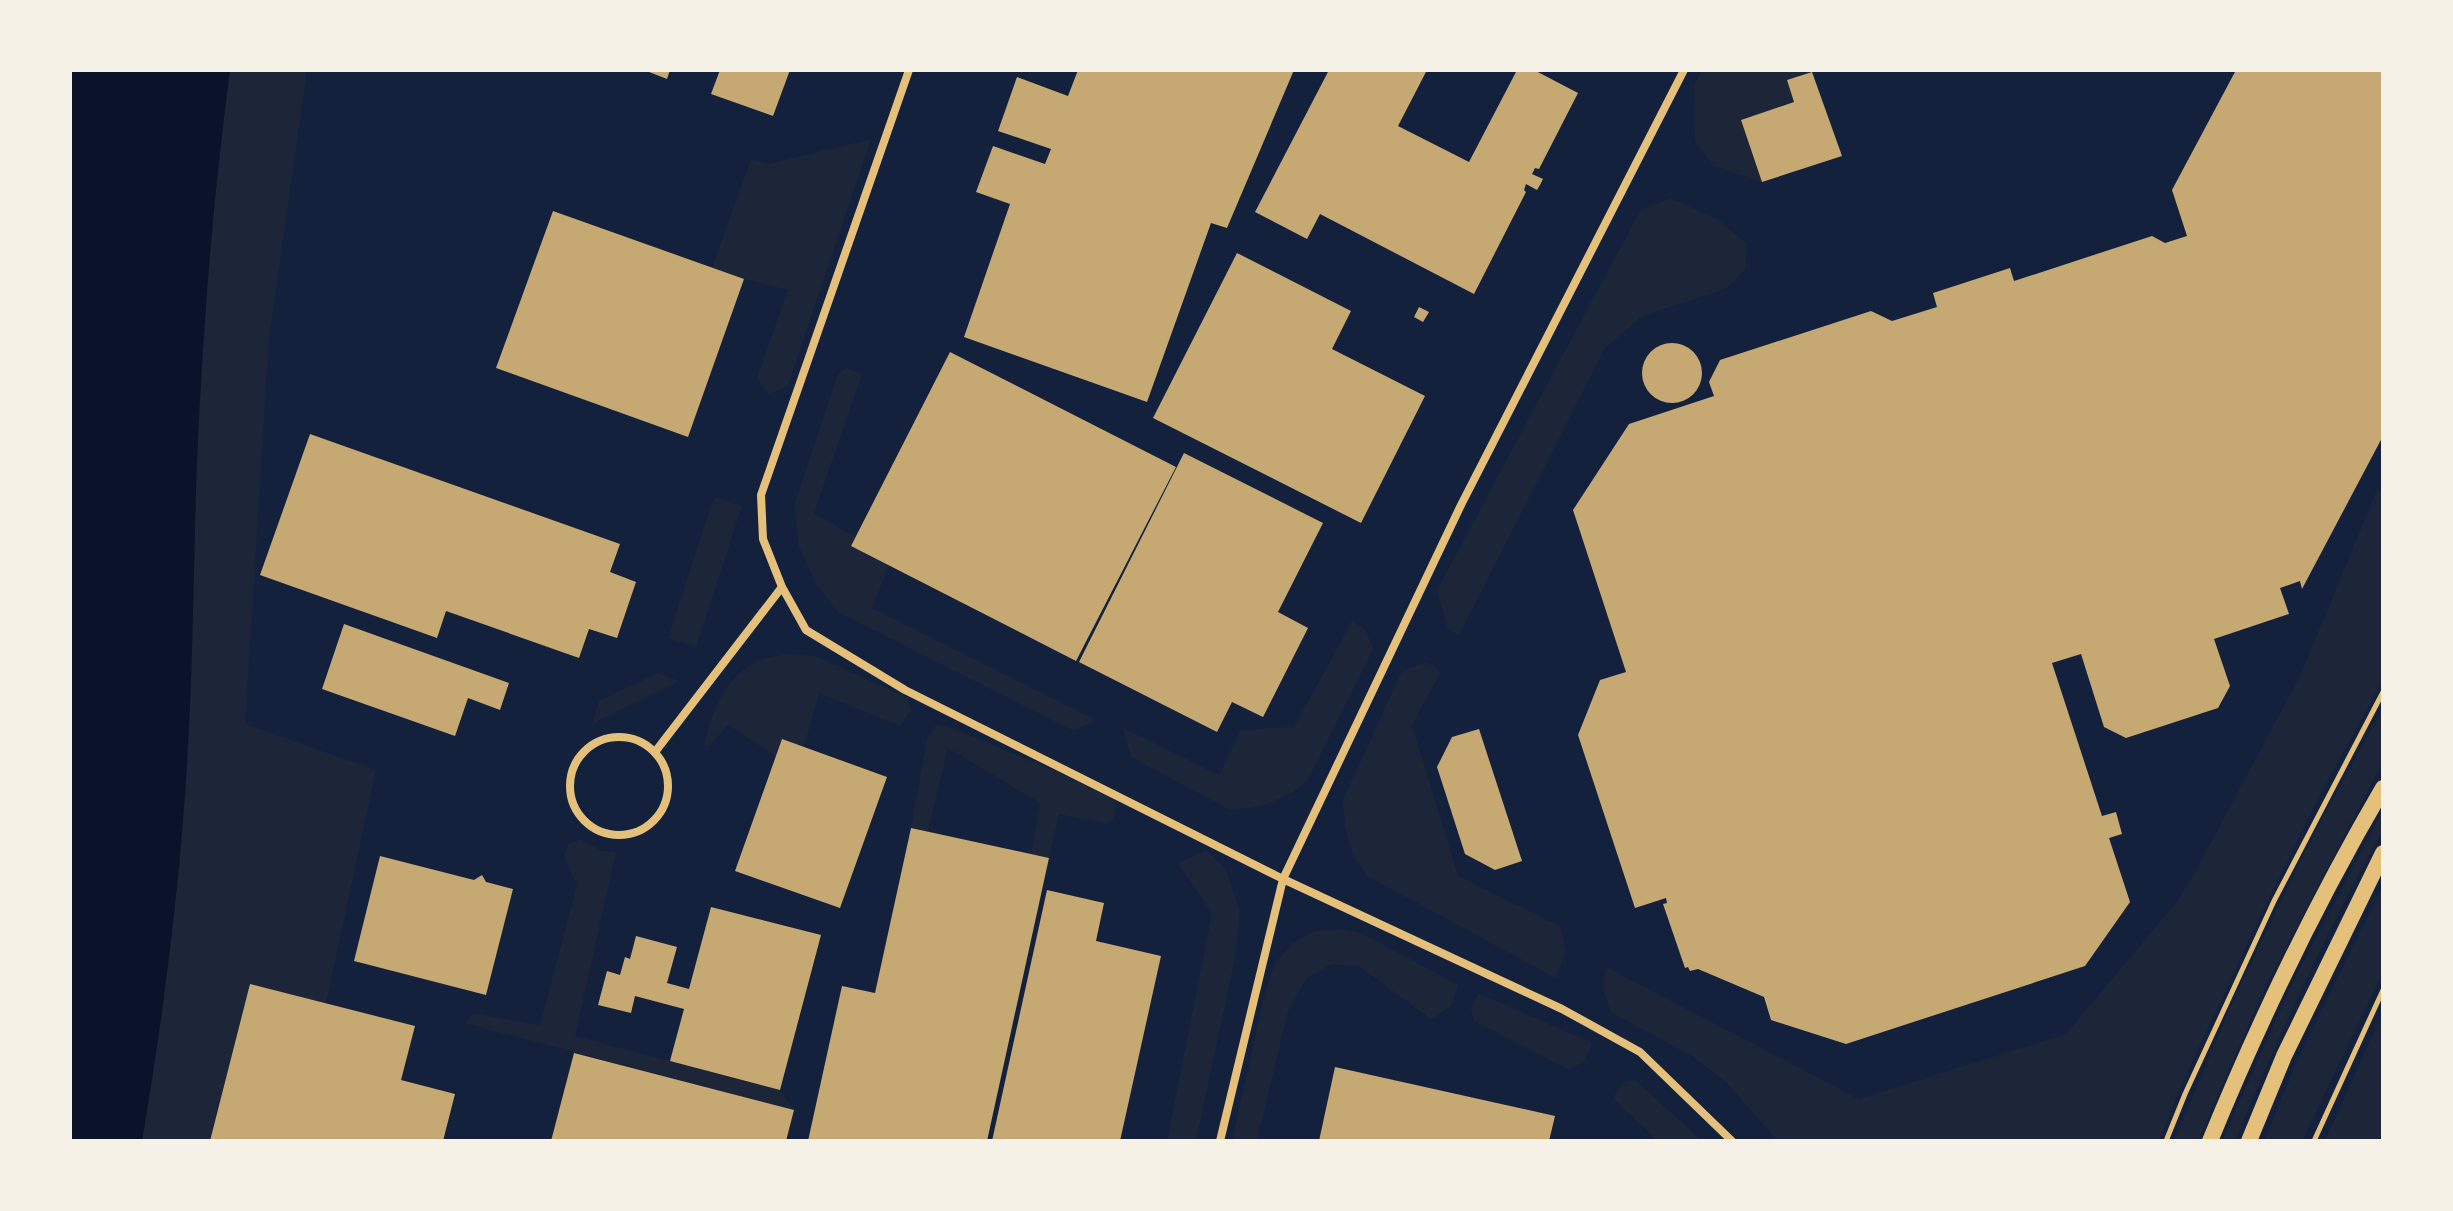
<svg xmlns="http://www.w3.org/2000/svg" width="2453" height="1211" font-family="Poppins,sans-serif">
<style>
.green{fill:#1d2539}
.water{fill:#0b132b}
.building{fill:#c6a872}
.lines{fill:none;stroke-linecap:round;stroke-linejoin:round}
.path{stroke:#e5c07b;stroke-width:5}
.minor{stroke:#e5c07b;stroke-width:8}
.secondary{stroke:#e5c07b;stroke-width:16}
</style>
<rect width="100%" height="100%" fill="#14213d"/>
<path class="green" d="M230,70h77l-38,268 -24,386 131,46 -50,233 -116,138h-68c22,-132 39,-263 46,-396 7,-121 5,-242 13,-362 6,-105 15,-209 29,-313z
M1702,70h116l-31,10 7,22 -53,18 21,62 -50,-17 -17,-24 -1,-56z
M871,139l-83,246 -19,10 -12,-17 31,-88 -44,-11 -32,-11 39,-109 18,5z
M1670,198l48,22 29,24 -1,24 -19,20 -85,28 -37,32 -146,287 -11,-6 -11,-39 203,-379z
M847,368l15,6 -48,139 41,24 -4,8 38,20 -17,43 224,112 -22,11 -236,-119 -22,-28 -18,-40 -3,-41 43,-129z
M2377,490l6,2v188l-67,122 -58,119 -79,169 -20,51h-381l-52,-59 -34,-26 -80,-43c-7,-16 -13,-29 -4,-45l251,131 207,-65 109,-130 18,-28 108,-202z
M714,497l28,9 -46,141 -28,-9z
M1352,621l13,8 8,20 -66,132 -15,12 -30,13 -32,4 -99,-53 -8,-29 96,47 22,-45 53,-3z
M783,654l32,2 93,42 3,13 -11,15 -81,-33 -15,54 -22,-7 -6,16 -48,-31 -20,22 -4,-2c8,-32 19,-64 48,-81 9,-6 22,-7 31,-10z
M1427,662l14,10 -29,53 46,151 103,51 5,25 -10,26 -189,-102 -14,-21 -8,-27 -2,-28 59,-129z
M658,673l21,8 -87,43 7,-23z
M2383,709v53l-118,225 -67,154h-24l64,-151 80,-164z
M937,724l30,10 131,55 18,13 -2,16 -8,6 -47,-10 -10,44 -18,-4 9,-51 -92,-55 -20,83 -17,-3 16,-89z
M2383,811v18c-55,101 -105,206 -148,312h-13l73,-163z
M580,839l22,12 14,1 -41,184 205,54 14,20 -330,-87 10,-10 66,12 37,-140 -13,-29 4,-11z
M1206,850l20,20 14,42 -5,46 -39,183h-29l45,-228 -34,-49z
M2383,886v86l-81,169h-38l33,-80z
M1338,929l25,5 95,51 -7,21 -20,13 -71,-52 -28,-3 -25,14 -19,33 -31,130h-25l33,-149 10,-29 18,-20 22,-12z
M1478,993l114,50 -7,19 -17,7 -94,-48 -3,-12z
M2383,1012v129h-58z
M1634,1079l68,62h-44l-45,-43 9,-14z"/>
<path class="water" d="M70,70h160c-14,104 -23,208 -29,313 -8,120 -6,241 -13,362 -7,133 -24,265 -46,396h-72z"/>
<path class="building" d="M644,70h26l-3,9z
M720,70h70l-17,46 -62,-22z
M1078,70h216l-67,158 -16,-5 -64,179 -183,-65 46,-133 -34,-12 17,-46 52,18 6,-15 -53,-18 19,-54 51,19z
M1329,70h98l-29,56 71,36 48,-92h17l44,23 -39,76 -4,-1 -3,6 11,5 -3,6 -3,5 -11,-6 -2,6 2,2 -52,102 -154,-80 -13,25 -52,-27z
M2236,70h147v366l-81,153 -2,-8 -20,7 9,26 -75,25 16,47 -12,22 -92,30 -22,-11 -23,-73 -29,9 50,153 14,-4 6,22 -13,4 21,64 -45,64 -239,78 -75,-24 -7,-23 -66,-28 -8,2 -2,-4 -3,1 -22,-64 4,-1 -1,-5 -31,10 -57,-173 22,-55 26,-8 -53,-162 56,-86 85,-28 -5,-14 11,-22 151,-49 21,10 45,-14 -4,-14 77,-25 4,13 138,-45 13,7 22,-7 -15,-46z
M1812,72l30,84 -80,26 -21,-62 53,-18 -7,-22z
M553,211l191,68 -56,158 -192,-69z
M1237,253l114,58 -19,38 93,47 -64,127 -208,-105z
M1419,307l10,5 -6,10 -9,-5z
M1642 373a30 30 0 1 1 60 0a30 30 0 1 1-60 0Z
M950,352l226,115 -100,194 -225,-115z
M310,434l310,110 -10,28 26,10 -19,56 -28,-9 -10,29 -133,-47 -9,27 -177,-63z
M1184,453l139,70 -45,89 30,16 -45,89 -31,-15 -15,30 -138,-70z
M344,624l165,59 -9,27 -32,-12 -13,38 -133,-47z
M1479,729l43,132 -27,9 -30,-16 -28,-87 15,-30z
M782,739l105,38 -47,131 -105,-37z
M911,828l138,30 -62,283h-179l34,-155 33,7z
M380,856l94,24 8,-5 4,7 27,7 -27,106 -132,-34z
M1047,890l57,13 -8,38 65,15 -41,185h-128z
M711,907l110,28 -41,155 -110,-29 14,-52 -49,-13 -4,17 -33,-8 9,-34 13,4 5,-18 5,2 6,-23 41,11 -10,36 22,6z
M250,984l165,42 -14,54 54,14 -12,47h-233z
M574,1053l220,57 -8,31h-235z
M1335,1067l220,49 -6,25h-230z"/>
<g class="lines">
<path class="path" d="M2166,1141l19,-47 89,-193 109,-209
M2314,1141l69,-151"/>
<path class="minor" d="M909,70l-148,425 2,44 19,48 24,43 99,60 378,189 279,130 78,43 92,89
M570 786a49 49 0 1 1 98 0a49 49 0 1 1-98 0Z
M655,752l127,-165
M1220,1141l63,-262 178,-374 223,-435"/>
<path class="secondary" d="M2210,1141c50,-122 107,-240 173,-353
M2249,1141l35,-85 99,-203"/>
</g>
<rect width="2453" height="1211" fill="none" stroke="#f6f1e7" stroke-width="144"/>
</svg>
